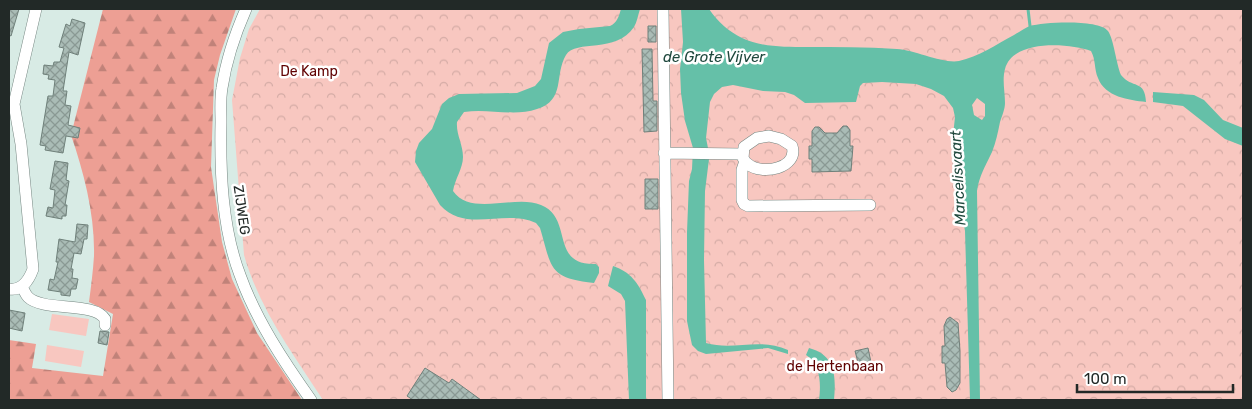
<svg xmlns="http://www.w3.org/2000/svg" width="1252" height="409" font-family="Rubik,sans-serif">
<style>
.forest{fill:url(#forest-firs)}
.park{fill:url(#park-crowns)}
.garden{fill:#f8c7c0}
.water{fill:#65c0a8;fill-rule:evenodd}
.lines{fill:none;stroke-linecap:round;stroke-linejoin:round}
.stream{stroke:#65c0a8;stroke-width:3}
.building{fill:url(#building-cross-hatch);stroke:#6f807a}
.minor-casing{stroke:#758681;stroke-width:12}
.minor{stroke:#fff;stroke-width:11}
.labels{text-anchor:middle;stroke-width:5;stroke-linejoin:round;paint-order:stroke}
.park-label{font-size:14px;fill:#600202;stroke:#fff}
.street-label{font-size:14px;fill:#222927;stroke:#fff}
.water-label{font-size:15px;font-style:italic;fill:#1f483d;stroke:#fff}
</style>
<defs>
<pattern id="forest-firs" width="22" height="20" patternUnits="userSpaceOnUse" patternTransform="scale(1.25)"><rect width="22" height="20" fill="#ed9f94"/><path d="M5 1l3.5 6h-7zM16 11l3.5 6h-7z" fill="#c08279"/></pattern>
<pattern id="park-crowns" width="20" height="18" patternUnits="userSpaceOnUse" patternTransform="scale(1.25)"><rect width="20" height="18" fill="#f8c7c0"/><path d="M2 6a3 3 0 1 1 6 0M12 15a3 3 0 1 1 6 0" fill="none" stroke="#d4aba5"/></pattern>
<pattern id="building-cross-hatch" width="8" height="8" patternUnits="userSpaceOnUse" patternTransform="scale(1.25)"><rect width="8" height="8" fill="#aabcb6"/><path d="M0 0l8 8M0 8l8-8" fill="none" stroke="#8a9994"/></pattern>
</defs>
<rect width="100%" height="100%" fill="#d8ebe5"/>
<path class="forest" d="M103,9h133l-16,46 -6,25 -3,87 11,75 10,37 25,54 45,67h-293v-60l27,4 -4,24 71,8 10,-62 -24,-12c2,-15 4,-31 5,-46 1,-41 -10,-83 -23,-121z"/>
<path class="park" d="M260,9h983v391h-920c-30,-46 -64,-92 -79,-145l-12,-155 8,-42 9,-29z"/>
<path class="garden" d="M52,314l37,5 -3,17 -37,-6z
M47,345l37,6 -3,16 -36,-6z"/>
<path class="water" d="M621,9h19c-2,6 -3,13 -6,18 -18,27 -58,12 -68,28 -12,20 0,45 -29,54 -23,8 -49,-1 -73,3l-7,10c-1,13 6,22 6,35 0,11 -8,22 -10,34 18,26 62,3 88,14 33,13 8,61 55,59l3,3v6l-5,10c-46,-5 -42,-15 -54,-55l-4,-5c-31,-15 -70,11 -96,-18l-25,-43 1,-11 3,-8 13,-14 10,-25 7,-6 10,-4 58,-1 18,-7 6,-7 8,-36 14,-11 16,-3 31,-3c7,-3 9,-10 11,-17z
M681,9h28c9,13 19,22 33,29 19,9 43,9 64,9 30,0 60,0 91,2 18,1 46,15 62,12 19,-4 38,-17 55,-26 5,-3 11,-7 16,-9 14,-4 69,-7 78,5 6,9 8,32 13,44 11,14 24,4 25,27 -17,-2 -41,-5 -48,-24 -4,-9 -2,-18 -7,-27 -22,-8 -78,-12 -86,18 -3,11 0,23 0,34 0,6 -3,13 -5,19 -2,10 -4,20 -8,30 -6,13 -13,24 -15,39l3,209h-10l-5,-169 -3,-17 -1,-48 -9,-21 3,-28 -2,-9 -9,-12 -13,-7 -15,-5 -34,-2 -19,1 -3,3 -4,16 -51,1 -11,-8 -9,-3 -22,-1 -30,-6 -11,2 -8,7 -4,8 -4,36 2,10 1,11 -4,32 -1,69 2,83c28,8 53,-6 82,7v4l-20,-6 -62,6 -8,-3 -6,-6 -5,-24v-89l2,-51 3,-12 1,-21 -8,-27 -4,-28 -1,-24 3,-27zM977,98l8,6v12l-3,4 -8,-5 -2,-10z
M1153,92l41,3 10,5 19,20 20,8v18l-18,-7 -42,-33 -30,-4z
M613,266c18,6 25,17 33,34v100h-17l-4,-99 -4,-7 -13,-8z
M809,348c27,7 27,29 25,52h-15c2,-15 2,-36 -13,-45z"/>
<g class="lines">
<path class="stream" d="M1028,9l2,17"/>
</g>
<path class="building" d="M9,9h10l-8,27 -2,-1z
M72,19l13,4 -7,32 -9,-3 -6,39h4l-2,14 6,1 -3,19 12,3 -2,10 -12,-2 -3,17 -18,-3 1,-4 -6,-1 8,-49h5l2,-16 -7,-1 1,-4 -6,-1 1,-9 9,1 1,-4h6l4,-14 -5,-1 7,-23 4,2z
M648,26h8v16h-8z
M642,49h10l1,52h4v30l-13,1z
M843,126h4l3,4v16h3l-2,25 -39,1v-13h-3v-13h3v-15l3,-4h4l6,6h12z
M55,161l13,2 -2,17 3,1 -4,24h2l-1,11h-4v3l-16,-3 2,-9 5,1 2,-18 -5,-1z
M645,179h13v30h-13z
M77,224l11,1 -1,14h-3l-3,15 -7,-1 -3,16h2l-1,9 6,1 -2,10h-5l-1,7 -9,-1v-3l-13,-2 2,-11 4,1 4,-18h-2l3,-23 16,3z
M9,310l16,3 -3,18 -13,-3z
M950,317l8,6 2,28v32l-4,7 -4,2 -5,-5 -2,-24h-3v-17h3l-1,-20 3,-7z
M100,331l9,1 -2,13 -9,-2z
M868,348l4,19 -12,3 -5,-19z
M425,368l24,15 3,-4 29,21h-68l-6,-4z"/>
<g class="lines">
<defs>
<path id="minor" d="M246,9c-11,25 -20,52 -24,79 -2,11 -1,23 -1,34 -1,50 1,106 19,153 16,45 44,87 71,125
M663,9l5,391
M769,136l12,3 11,7c7,22 -30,30 -44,18 -2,-1 -4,-4 -5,-6l1,-11 13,-9z
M664,153l78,1
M745,161l-3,9v30l2,4 4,2 122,-1
M22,287c2,3 3,7 6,10 15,15 66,4 77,22v6
M9,289c13,2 20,-9 24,-20l-12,-125 -7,-40 22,-95"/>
</defs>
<use href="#minor" class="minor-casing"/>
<use href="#minor" class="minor"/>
</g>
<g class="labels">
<g class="park-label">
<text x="309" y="76">De Kamp</text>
<text x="835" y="371">de Hertenbaan</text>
</g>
<g class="street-label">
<text transform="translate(242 210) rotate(82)" y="5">ZIJWEG</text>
</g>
<g class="water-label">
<text x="714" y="62">de Grote Vijver</text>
<text transform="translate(958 178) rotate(-93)" y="5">Marcelisvaart</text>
</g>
</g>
<rect width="1252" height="409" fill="none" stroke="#222927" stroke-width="20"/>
<path d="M1077 384v8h156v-8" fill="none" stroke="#222927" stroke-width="2.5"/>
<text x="1084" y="384" font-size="15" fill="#222927" stroke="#ffffff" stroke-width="4" paint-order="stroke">100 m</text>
</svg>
